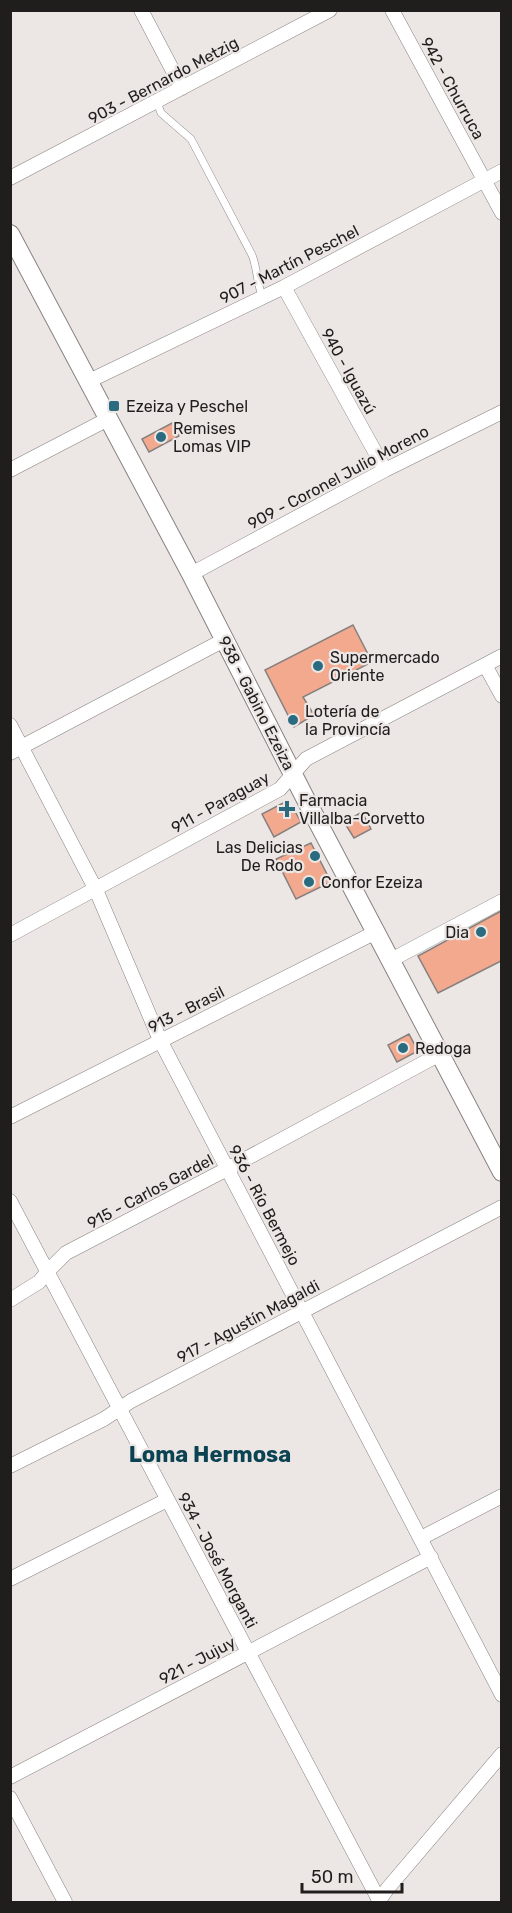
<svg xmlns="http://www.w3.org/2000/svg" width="512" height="1913" font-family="Rubik,sans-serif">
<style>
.building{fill:#f2a98e;stroke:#85807e;stroke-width:1.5}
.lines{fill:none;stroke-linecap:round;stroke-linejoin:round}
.lane-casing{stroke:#888280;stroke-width:8}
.street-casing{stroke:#888280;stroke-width:15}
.secondary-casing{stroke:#888280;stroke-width:20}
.lane{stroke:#fff;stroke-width:7}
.street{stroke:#fff;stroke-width:14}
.secondary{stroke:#fff;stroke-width:18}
.poi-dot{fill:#2a6b7f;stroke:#ece6e4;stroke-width:2}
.labels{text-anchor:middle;stroke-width:4.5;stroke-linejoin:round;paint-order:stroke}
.street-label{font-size:16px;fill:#201e1d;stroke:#ece6e4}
.poi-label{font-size:16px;fill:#201e1d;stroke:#ece6e4;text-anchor:start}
.district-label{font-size:22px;font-weight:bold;fill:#0b4352;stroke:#ece6e4}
</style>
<rect width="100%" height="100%" fill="#ece6e4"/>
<path class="building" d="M172,423l7,13 -30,16 -7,-13z
M353,625l19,37 -69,35 11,18 -20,12 -29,-57z
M283,803l9,3 9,16 -27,15 -12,-23z
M362,812l9,17 -17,9 -10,-16z
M311,843l20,39 -35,17 -20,-40z
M501,911v50l-63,32 -20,-37z
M409,1034l9,17 -21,11 -9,-17z"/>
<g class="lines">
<defs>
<path id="lane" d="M157,102l4,11 30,26 61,116c6,15 4,27 11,43"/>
<path id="street" d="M141,10l41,78
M392,10l110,203
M10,178l320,-168
M284,287l101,183
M89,381l195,-94 218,-116
M10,470l98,-51
M191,574l194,-104 117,-58
M485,665l17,31
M10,725l86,165 64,150 342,655
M10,753l214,-113
M10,935l270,-146 26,-30 196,-103
M391,960l111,-59
M10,1117l366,-185
M10,1201l370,701
M10,1300l29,-18 10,-12 17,-17 161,-84 213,-115
M10,1466l94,-47 27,-18 371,-194
M421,1538l81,-42
M10,1579l157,-79
M10,1777l421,-220
M10,1798l55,104
M378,1902l10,-14 114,-134"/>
<path id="secondary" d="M10,234l181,340 113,222 198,376"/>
</defs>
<use href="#lane" class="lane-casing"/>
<use href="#street" class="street-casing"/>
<use href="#secondary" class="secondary-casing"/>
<use href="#lane" class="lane"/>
<use href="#street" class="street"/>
<use href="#secondary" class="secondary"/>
</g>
<g class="poi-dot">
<rect x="108" y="400" width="12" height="12" rx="3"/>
<circle cx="161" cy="437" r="6"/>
<circle cx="318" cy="666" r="6"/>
<circle cx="293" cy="720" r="6"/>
<path d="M284 800h6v6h6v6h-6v6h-6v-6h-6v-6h6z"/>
<circle cx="315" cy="856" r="6"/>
<circle cx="309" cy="882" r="6"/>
<circle cx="481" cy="932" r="6"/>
<circle cx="403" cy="1048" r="6"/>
</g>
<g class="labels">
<g class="street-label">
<text transform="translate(163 80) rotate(-28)" y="6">903 - Bernardo Metzig</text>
<text transform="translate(453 88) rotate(61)" y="6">942 - Churruca</text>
<text transform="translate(289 264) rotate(-27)" y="6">907 - Martín Peschel</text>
<text transform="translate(349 371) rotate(61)" y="6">940 - Iguazú</text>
<text transform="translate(338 477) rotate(-28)" y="6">909 - Coronel Julio Moreno</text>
<text transform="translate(257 703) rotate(63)" y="6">938 - Gabino Ezeiza</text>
<text transform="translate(220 802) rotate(-29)" y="6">911 - Paraguay</text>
<text transform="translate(186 1009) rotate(-27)" y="6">913 - Brasil</text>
<text transform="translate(150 1191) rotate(-28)" y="6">915 - Carlos Gardel</text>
<text transform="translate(265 1205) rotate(62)" y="6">936 - Río Bermejo</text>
<text transform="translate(248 1321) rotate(-28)" y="6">917 - Agustín Magaldi</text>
<text transform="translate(218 1560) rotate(62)" y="6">934 - José Morganti</text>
<text transform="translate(197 1660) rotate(-28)" y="6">921 - Jujuy</text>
</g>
<g class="poi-label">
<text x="126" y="412">Ezeiza y Peschel</text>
<text x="173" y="434">Remises<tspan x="173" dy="18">Lomas VIP</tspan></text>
<text x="330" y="663">Supermercado<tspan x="330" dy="18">Oriente</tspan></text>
<text x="305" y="717">Lotería de<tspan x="305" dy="18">la Provincía</tspan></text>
<text x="299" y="806">Farmacia<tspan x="299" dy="18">Villalba-Corvetto</tspan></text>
<text x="303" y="853" text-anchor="end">Las Delicias<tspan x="303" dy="18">De Rodo</tspan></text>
<text x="321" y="888">Confor Ezeiza</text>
<text x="469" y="938" text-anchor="end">Dia</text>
<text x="415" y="1054">Redoga</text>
</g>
<g class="district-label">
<text x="210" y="1462">Loma Hermosa</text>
</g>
</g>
<rect width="512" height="1913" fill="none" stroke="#201e1d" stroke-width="24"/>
<path d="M302 1883v9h100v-9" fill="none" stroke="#201e1d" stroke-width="3"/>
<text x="311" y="1883" font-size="18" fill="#201e1d" stroke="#ece6e4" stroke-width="4.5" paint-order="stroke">50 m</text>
</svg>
